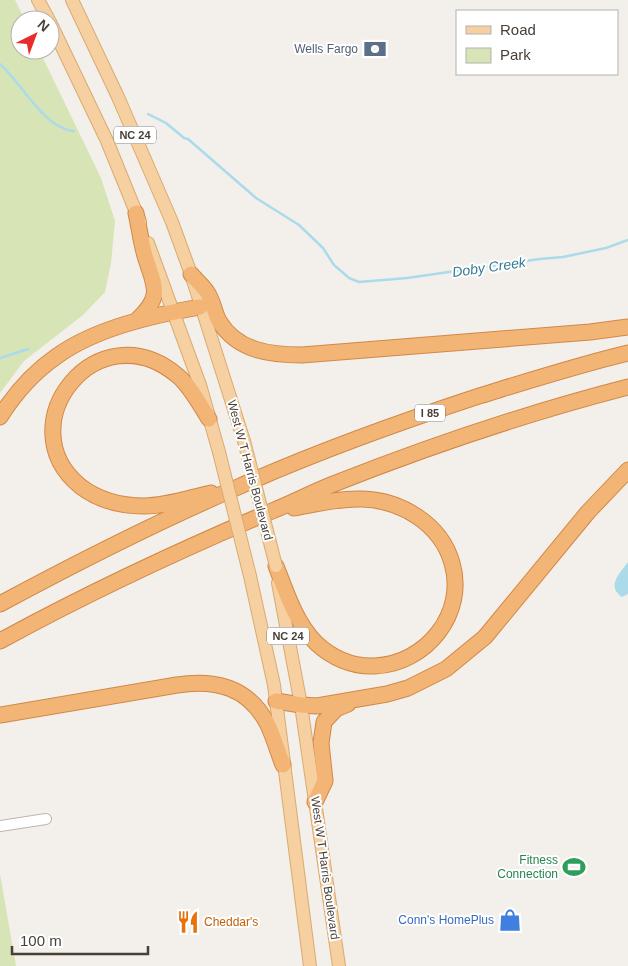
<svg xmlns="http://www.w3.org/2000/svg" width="628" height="966" font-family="Arial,sans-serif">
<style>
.green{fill:#d7e4b6}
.water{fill:#abdbeb}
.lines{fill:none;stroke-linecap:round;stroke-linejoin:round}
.stream{stroke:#abdbeb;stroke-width:2.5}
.minor-casing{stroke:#beb5ad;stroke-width:12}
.major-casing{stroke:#daaa71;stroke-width:14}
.highway-casing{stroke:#d18846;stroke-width:17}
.minor{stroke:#fff;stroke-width:10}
.major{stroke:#f6d0a0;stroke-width:12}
.highway{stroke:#f2b576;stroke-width:15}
.major-bridge-casing{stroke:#daaa71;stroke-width:14;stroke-linecap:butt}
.major-bridge{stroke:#f6d0a0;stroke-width:12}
.labels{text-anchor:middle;stroke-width:4;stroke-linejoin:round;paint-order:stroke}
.shield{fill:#fff;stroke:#7e7974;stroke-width:1}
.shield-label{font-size:11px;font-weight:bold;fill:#473f38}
.service-label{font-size:12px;fill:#4e5e75;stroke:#fff;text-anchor:end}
.street-label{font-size:12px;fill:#473f38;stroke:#fff}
.leisure-label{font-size:12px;fill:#27864d;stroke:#fff;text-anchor:end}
.shop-label{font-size:12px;fill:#366cbe;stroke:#fff;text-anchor:end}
.food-label{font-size:12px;fill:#c56008;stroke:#fff;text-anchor:start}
.water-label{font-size:14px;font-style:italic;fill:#347a94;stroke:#fff}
</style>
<rect width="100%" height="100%" fill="#f3efea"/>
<path class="green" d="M0,0h15l10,20h-5v30h19l62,128 14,43 -4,42 -6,29 -22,23 -59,46 -24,32z
M0,874l16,92h-16z"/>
<path class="water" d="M628,562v32l-6,3c-16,-11 -2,-24 6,-35z"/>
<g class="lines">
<path class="stream" d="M0,64c21,18 44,65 74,67
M148,114l18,9 18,15 4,1 68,59 43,27 24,23 11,17 15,13 10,4 48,-4 133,-19 23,-2 43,-9 22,-8
M0,358l28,-9"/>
<defs>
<path id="minor" d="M0,826l46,-7"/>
<path id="major" d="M38,0l11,20
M72,0l46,97 54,125 19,52 53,167
M50,22l57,119 33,81
M148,243l52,142 19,67
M250,576l24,109 36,281
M278,583l23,122 38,261"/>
<path id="highway" d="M136,213c3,14 5,29 9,43 9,30 19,39 -8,64
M191,274c5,6 12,12 16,18 6,8 7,20 12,29 18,30 51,34 83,34l288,-23 38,-5
M0,417c15,-24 34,-45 57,-61 39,-28 97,-41 143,-49
M209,419c-9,-14 -18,-32 -31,-43 -80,-68 -172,49 -98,110 18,14 41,20 64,20 22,0 45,-8 67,-13
M276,566c10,26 20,57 40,77 16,15 37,24 59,23 51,-2 92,-53 77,-103 -11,-39 -51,-63 -90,-64 -23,-1 -46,5 -68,9
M0,604c78,-42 157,-82 238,-117 78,-35 159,-64 241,-91 49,-15 99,-31 149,-43
M0,641c88,-48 180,-91 272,-130 20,-8 39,-18 59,-26 96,-38 196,-72 297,-98
M276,701l25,4 16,1 70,-12 21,-6 38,-19 39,-32 103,-125 40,-42
M0,715l177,-30c39,-6 72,2 91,40 6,13 10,27 15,40
M315,802l10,-21 -4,-38 3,-21 12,-13 12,-5"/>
</defs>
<use href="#minor" class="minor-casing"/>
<use href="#major" class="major-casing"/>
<use href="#highway" class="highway-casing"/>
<use href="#minor" class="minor"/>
<use href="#major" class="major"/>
<use href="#highway" class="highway"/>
<defs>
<path id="major-bridge" d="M244,441l32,125
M219,452l31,124"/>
</defs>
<use href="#major-bridge" class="major-bridge-casing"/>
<use href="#major-bridge" class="major-bridge"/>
</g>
<defs>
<symbol id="bank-bare" viewBox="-9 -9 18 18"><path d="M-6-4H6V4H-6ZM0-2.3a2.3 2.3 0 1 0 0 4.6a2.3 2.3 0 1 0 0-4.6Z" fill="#5c6f8a" stroke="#fff" stroke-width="2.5" paint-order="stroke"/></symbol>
<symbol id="stadium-bare" viewBox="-9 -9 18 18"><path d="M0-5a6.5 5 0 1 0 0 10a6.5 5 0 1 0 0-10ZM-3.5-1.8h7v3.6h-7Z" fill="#2e9e5b" stroke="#fff" stroke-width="2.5" paint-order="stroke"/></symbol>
<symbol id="shop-bare" viewBox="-9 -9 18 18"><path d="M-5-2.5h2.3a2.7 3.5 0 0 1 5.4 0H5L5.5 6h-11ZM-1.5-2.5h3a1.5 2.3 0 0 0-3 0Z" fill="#3f7fe0" stroke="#fff" stroke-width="2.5" paint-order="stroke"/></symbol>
<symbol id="restaurant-bare" viewBox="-9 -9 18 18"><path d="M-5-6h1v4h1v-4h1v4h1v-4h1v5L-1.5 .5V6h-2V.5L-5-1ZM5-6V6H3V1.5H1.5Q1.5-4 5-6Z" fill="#e8710a" stroke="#fff" stroke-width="2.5" paint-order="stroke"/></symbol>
</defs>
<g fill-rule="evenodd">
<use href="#bank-bare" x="359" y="33" width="32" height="32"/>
<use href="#stadium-bare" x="558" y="851" width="32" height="32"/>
<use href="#shop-bare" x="494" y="904" width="32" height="32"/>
<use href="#restaurant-bare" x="172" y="906" width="32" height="32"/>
</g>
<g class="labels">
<g class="shield">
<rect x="114" y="126.5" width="42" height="17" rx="4"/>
<rect x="415" y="404.5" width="30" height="17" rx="4"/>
<rect x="267" y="627.5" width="42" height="17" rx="4"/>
</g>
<g class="shield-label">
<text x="135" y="139">NC 24</text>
<text x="430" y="417">I 85</text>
<text x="288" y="640">NC 24</text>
</g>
<g class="service-label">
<text x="358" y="53">Wells Fargo</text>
</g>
<g class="street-label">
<text transform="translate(250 470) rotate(75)" y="4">West W T Harris Boulevard</text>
<text transform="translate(325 868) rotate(82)" y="4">West W T Harris Boulevard</text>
</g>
<g class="leisure-label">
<text x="558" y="864">Fitness<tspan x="558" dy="14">Connection</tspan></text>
</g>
<g class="shop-label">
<text x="494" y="924">Conn's HomePlus</text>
</g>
<g class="food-label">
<text x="204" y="926">Cheddar's</text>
</g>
<g class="water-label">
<text transform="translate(489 267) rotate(-8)" y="5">Doby Creek</text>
</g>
</g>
<rect x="456" y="10" width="162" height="65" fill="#ffffff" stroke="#b5b2af"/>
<rect x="466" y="26" width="25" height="8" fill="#f6d0a0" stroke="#b5b2af"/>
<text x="500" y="35" font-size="15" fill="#473f38">Road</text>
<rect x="466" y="48" width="25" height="15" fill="#d7e4b6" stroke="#b5b2af"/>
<text x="500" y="60" font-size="15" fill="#473f38">Park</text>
<g transform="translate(35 35) rotate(42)"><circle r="24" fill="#ffffff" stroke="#b5b2af"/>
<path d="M0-4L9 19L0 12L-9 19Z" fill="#e82c2d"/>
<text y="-8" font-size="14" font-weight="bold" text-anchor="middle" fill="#473f38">N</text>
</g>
<path d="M12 946v8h136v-8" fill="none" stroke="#473f38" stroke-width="2.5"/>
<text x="20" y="946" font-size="15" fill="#473f38" stroke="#ffffff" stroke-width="4" paint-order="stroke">100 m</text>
</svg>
